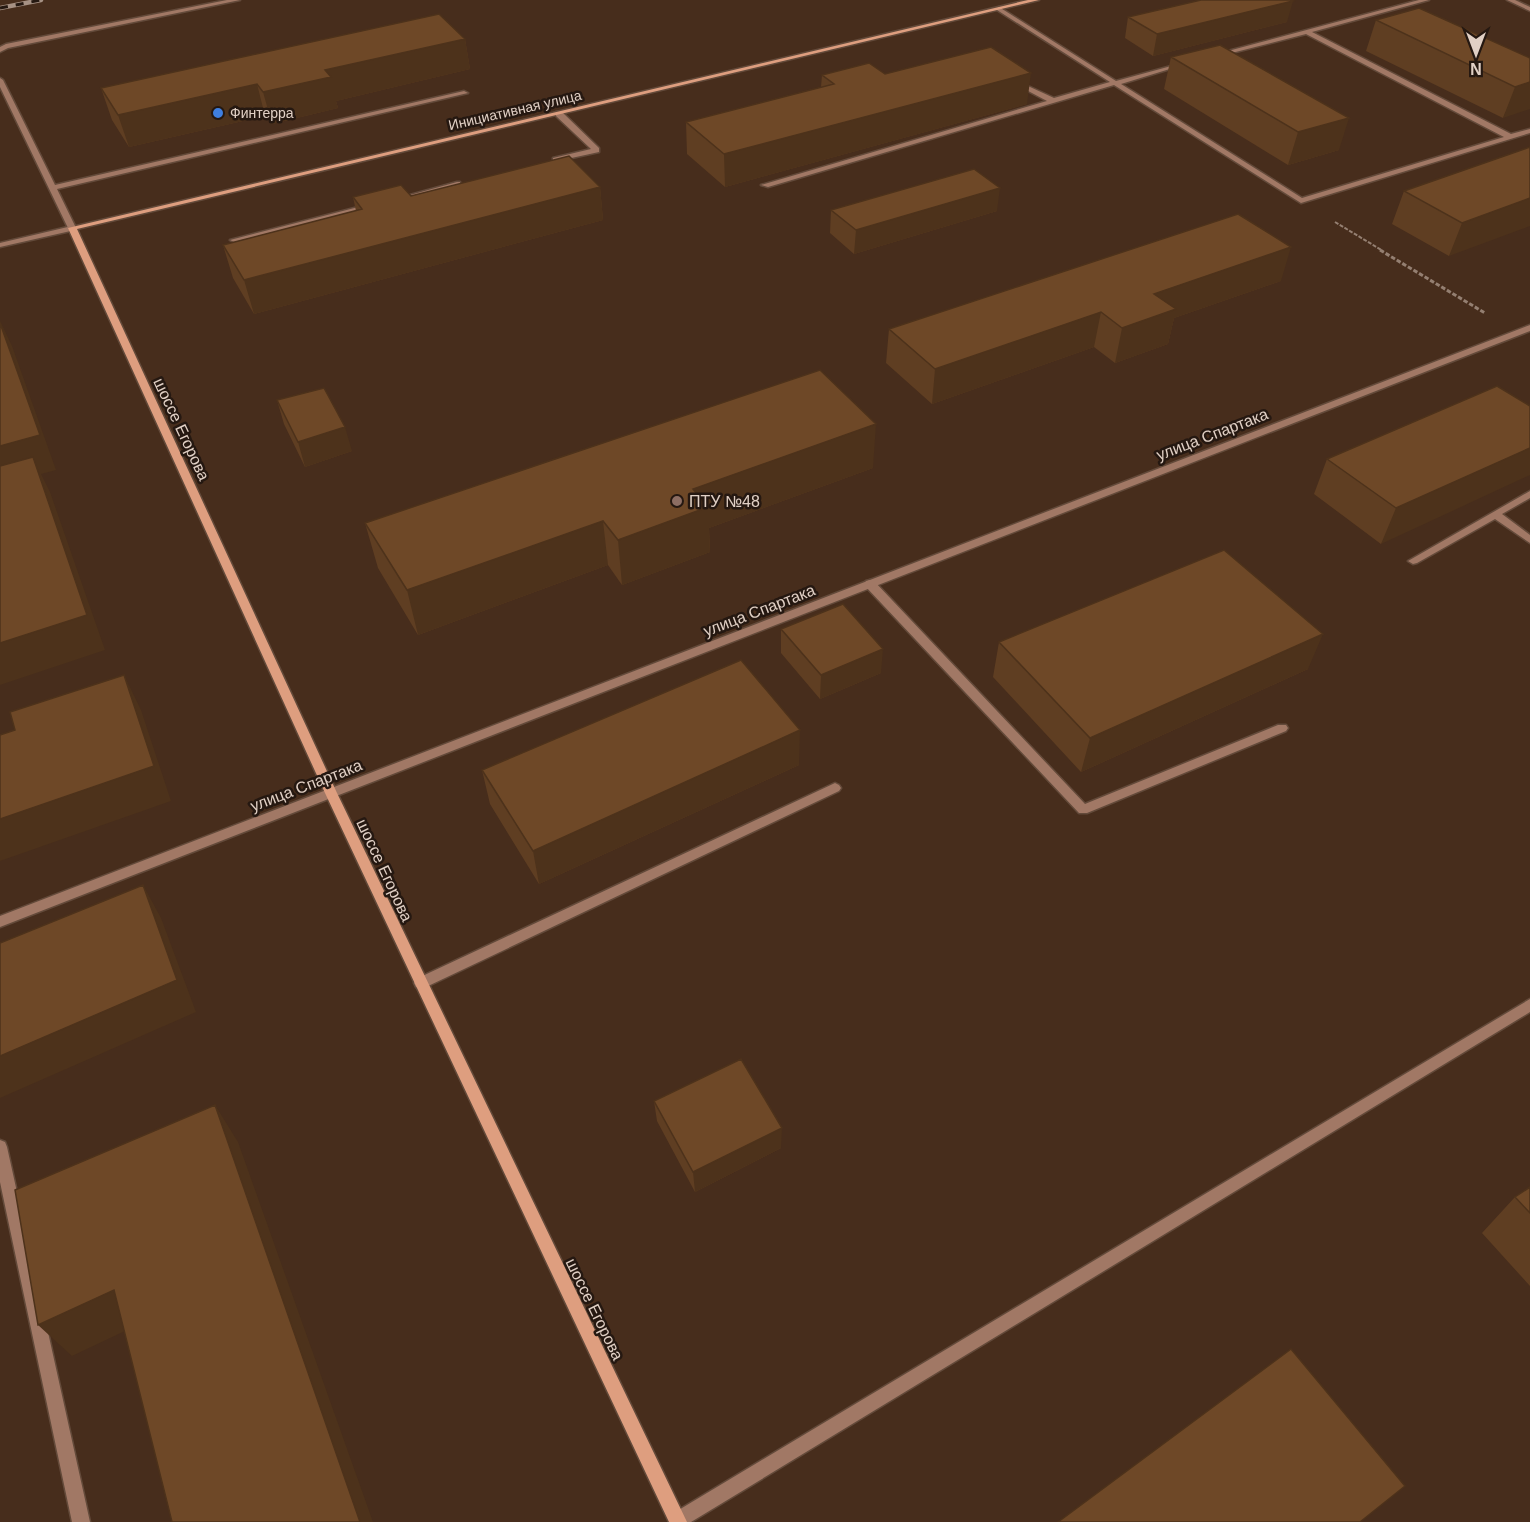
<svg xmlns="http://www.w3.org/2000/svg" width="1530" height="1522" font-family="Helvetica,sans-serif">
<style>
.lines{fill:none;stroke-linecap:round;stroke-linejoin:round}
.lane-casing{stroke:#634a3a;stroke-width:3}
.street-casing{stroke:#634a3a;stroke-width:3}
.secondary-casing{stroke:#634a3a;stroke-width:3}
.path-far1{stroke:#947f71;stroke-width:2;stroke-dasharray:4 1.5;stroke-linecap:butt}
.path{stroke:#947f71;stroke-width:3;stroke-dasharray:4.5 2;stroke-linecap:butt}
.lane{fill:#a17865;fill-rule:evenodd}
.street{fill:#a17865;fill-rule:evenodd}
.secondary{fill:#de9e7f;fill-rule:evenodd}
.rail-casing{stroke:#a69184;stroke-width:4.5}
.rail{stroke:#251811;stroke-width:3;stroke-dasharray:8;stroke-linecap:butt}
.wall{fill:#5f3e22}
.shaded-wall{fill:#4d321b}
.building{fill:#6e4827;stroke:#4d321b;stroke-width:1.5}
.shop-dot{fill:#3f7fe0;stroke:#251811;stroke-width:2}
.education-dot{fill:#8d6e63;stroke:#251811;stroke-width:2}
.labels{text-anchor:middle;stroke-width:5;stroke-linejoin:round;paint-order:stroke}
.far-street-label{font-size:14px;fill:#e1d0c5;stroke:#251811}
.far-poi-label{font-size:14px;fill:#e1d0c5;stroke:#251811;text-anchor:start}
.street-label{font-size:16px;fill:#e1d0c5;stroke:#251811}
.poi-label{font-size:16px;fill:#e1d0c5;stroke:#251811;text-anchor:start}
</style>
<rect width="100%" height="100%" fill="#472d1c"/>
<g class="lines">
<defs>
<path id="lane" d="M227,0h13l-232,48 -8,4v-5l6,-3z
M1419,0h10l-117,32 199,102 19,-5v4l-229,70 -187,-118 -346,102 -7,-2 286,-84 -34,-18v-2h4l37,17 56,-16 -113,-72 -1,-1 3,-2 117,74 70,-19v2l-65,20 181,114 202,-61 -198,-103 -90,23 -3,-2z
M1507,0h8l15,7v4z
M0,78l3,2 52,105 409,-94 4,2 -411,96 19,39 -4,2 -4,-2 -68,-141z
M556,112h6l37,36v4l-46,10v-4l38,-9 -35,-33z
M457,182h3v4l-64,16 -4,-2z
M370,204l4,2 -1,2 -139,34 -4,-2z
M1530,491v7l-28,16 28,21v8l-35,-24 -78,44 -4,1 -5,-3z
M870,580l4,1 211,223 193,-79h8l2,3 -2,3 -199,82h-8l-213,-226 -1,-3 1,-3z
M835,783l4,2 2,3 -2,3 -413,196 -5,2 -5,-2 -2,-4 2,-4z
M1530,999v13l-839,510h-21l2,-8z
M0,1140l5,2 2,5 83,375h-18l-72,-340z"/>
<path id="street" d="M72,226h3v4l-75,17v-4z
M1530,325v6l-1530,596v-11z"/>
<path id="secondary" d="M1028,0h11l-962,229 260,564 350,729h-18l-344,-729 -257,-565z"/>
</defs>
<use href="#lane" class="lane-casing"/>
<use href="#street" class="street-casing"/>
<use href="#secondary" class="secondary-casing"/>
<path class="path-far1" d="M1335,222l48,29"/>
<path class="path" d="M1380,250l105,63"/>
<use href="#lane" class="lane"/>
<use href="#street" class="street"/>
<use href="#secondary" class="secondary"/>
<defs>
<path id="rail" d="M0,8l41,-8"/>
</defs>
<use href="#rail" class="rail-casing"/>
<use href="#rail" class="rail"/>
</g>
<path class="wall" d="M1128,17l159,5 -134,34 -28,-18z
M1376,20l154,38 -27,60 -137,-67z
M465,39l5,30 -134,32 2,7 -66,16 -7,-8 -136,31 -17,-27 -11,-32z
M1171,57l168,93 -51,15 -124,-76z
M885,74l142,30 -302,83 -38,-33 -1,-32 135,-35 1,-12z
M1530,147l-81,109 -57,-32 12,-33z
M600,187l3,33 -349,94 -21,-36 -10,-33 133,-34 -3,-14 58,-1z
M831,210l166,1 -143,43 -24,-21z
M1281,281l-107,37 -6,26 -53,19 -21,-16 -162,57 -46,-41 3,-34z
M1497,386l-116,158 -67,-50 13,-35z
M277,400l75,51 -47,16 -21,-43z
M873,468l-164,60 1,24 -88,33 -14,-20 -190,70 -40,-67 -13,-45z
M781,629l100,44 -61,26 -39,-46z
M999,642l309,27 -227,103 -88,-95z
M799,765l-260,119 -49,-80 -8,-34z
M654,1101l127,47 -86,44 -38,-71z
M1530,1187v99l-48,-53 33,-36z"/>
<path class="shaded-wall" d="M1293,1l-6,21 -134,34 4,-22z
M465,39l5,30 -134,32 2,7 -66,16 -9,-32 62,-22z
M1031,73l-4,31 -302,83 -1,-33z
M1530,82v27l-27,9 12,-31z
M257,84l8,32 -136,31 -11,-32z
M1349,118l-10,32 -51,15 10,-33z
M600,187l3,33 -349,94 -10,-34z
M1000,188l-3,23 -143,43 2,-24z
M1530,198v28l-81,30 13,-33z
M1291,247l-10,34 -107,37 -6,26 -53,19 7,-35 32,-34z
M1101,312l-7,35 -162,57 3,-35z
M0,321l12,25 44,124 -15,4 9,18 55,158 -105,35z
M876,424l-3,44 -164,60 1,24 -88,33 -4,-45 75,-51z
M345,427l7,24 -47,16 -7,-25z
M1530,448v27l-149,69 15,-36z
M603,521l5,44 -190,70 -11,-45z
M1323,634l-15,35 -227,103 9,-34z
M883,649l-2,24 -61,26 1,-24z
M124,675l17,35 30,91 -171,60v-42z
M800,730l-1,35 -260,119 -6,-33z
M143,885l18,33 35,94 -196,86v-42z
M215,1105l23,37 135,380h-13z
M782,1128l-1,20 -86,44 -2,-20z
M114,1290l30,32 -72,34 -34,-31z"/>
<path class="building" d="M1201,0h89l3,1 -136,33 -29,-17z
M1419,8l111,50v24l-15,5 -139,-67z
M439,14l26,25 -140,31 6,7 -68,15 -6,-8 -139,31 -17,-27z
M1220,45l129,73 -51,14 -127,-75z
M991,47l40,26 -307,81 -38,-32 148,-38 -12,-9 47,-12 16,11z
M1530,147v51l-68,25 -58,-32z
M569,156l31,31 -356,93 -21,-35 139,-36 -9,-12 48,-12 10,11z
M974,169l26,19 -144,42 -25,-20z
M1238,214l53,33 -137,47 22,15 -54,19 -21,-16 -166,57 -46,-40z
M0,323l40,112 -40,11z
M820,370l56,54 -183,65 15,18 -90,33 -15,-19 -196,69 -42,-67z
M1497,386l33,20v42l-134,60 -69,-49z
M324,388l21,39 -47,15 -21,-42z
M33,457l54,158 -87,28v-177z
M1224,550l99,84 -233,104 -91,-96z
M843,604l40,45 -62,26 -40,-46z
M741,660l59,70 -267,121 -51,-81z
M124,675l30,91 -154,53v-84l15,-5 -5,-18z
M143,885l34,95 -177,76v-113z
M741,1059l41,69 -89,44 -39,-71z
M215,1105l145,417h-188l-58,-232 -76,35 -23,-135z
M1530,1187v26l-15,-16z
M1291,1349l114,137 -45,36h-302z"/>
<circle class="shop-dot" cx="218" cy="113" r="6"/>
<circle class="education-dot" cx="677" cy="501" r="6"/>
<g class="labels">
<g class="far-street-label">
<text transform="translate(515 110) rotate(-13)" y="5">Инициативная улица</text>
</g>
<g class="far-poi-label">
<text x="230" y="118">Финтерра</text>
</g>
<g class="street-label">
<text transform="translate(182 429) rotate(65)" y="6">шоссе Егорова</text>
<text transform="translate(1212 434) rotate(-21)" y="6">улица Спартака</text>
<text transform="translate(759 610) rotate(-21)" y="6">улица Спартака</text>
<text transform="translate(306 785) rotate(-21)" y="6">улица Спартака</text>
<text transform="translate(385 870) rotate(65)" y="6">шоссе Егорова</text>
<text transform="translate(595 1309) rotate(64)" y="6">шоссе Егорова</text>
</g>
<g class="poi-label">
<text x="689" y="507">ПТУ №48</text>
</g>
</g>
<g transform="translate(1476 54) rotate(180)" stroke="#251811" stroke-width="4.5" paint-order="stroke">
<path d="M0-4.5L10 22L0 15L-10 22Z" fill="#e1d0c5"/>
<text y="-9" font-size="16" font-weight="bold" text-anchor="middle" fill="#e1d0c5">N</text>
</g>
</svg>
